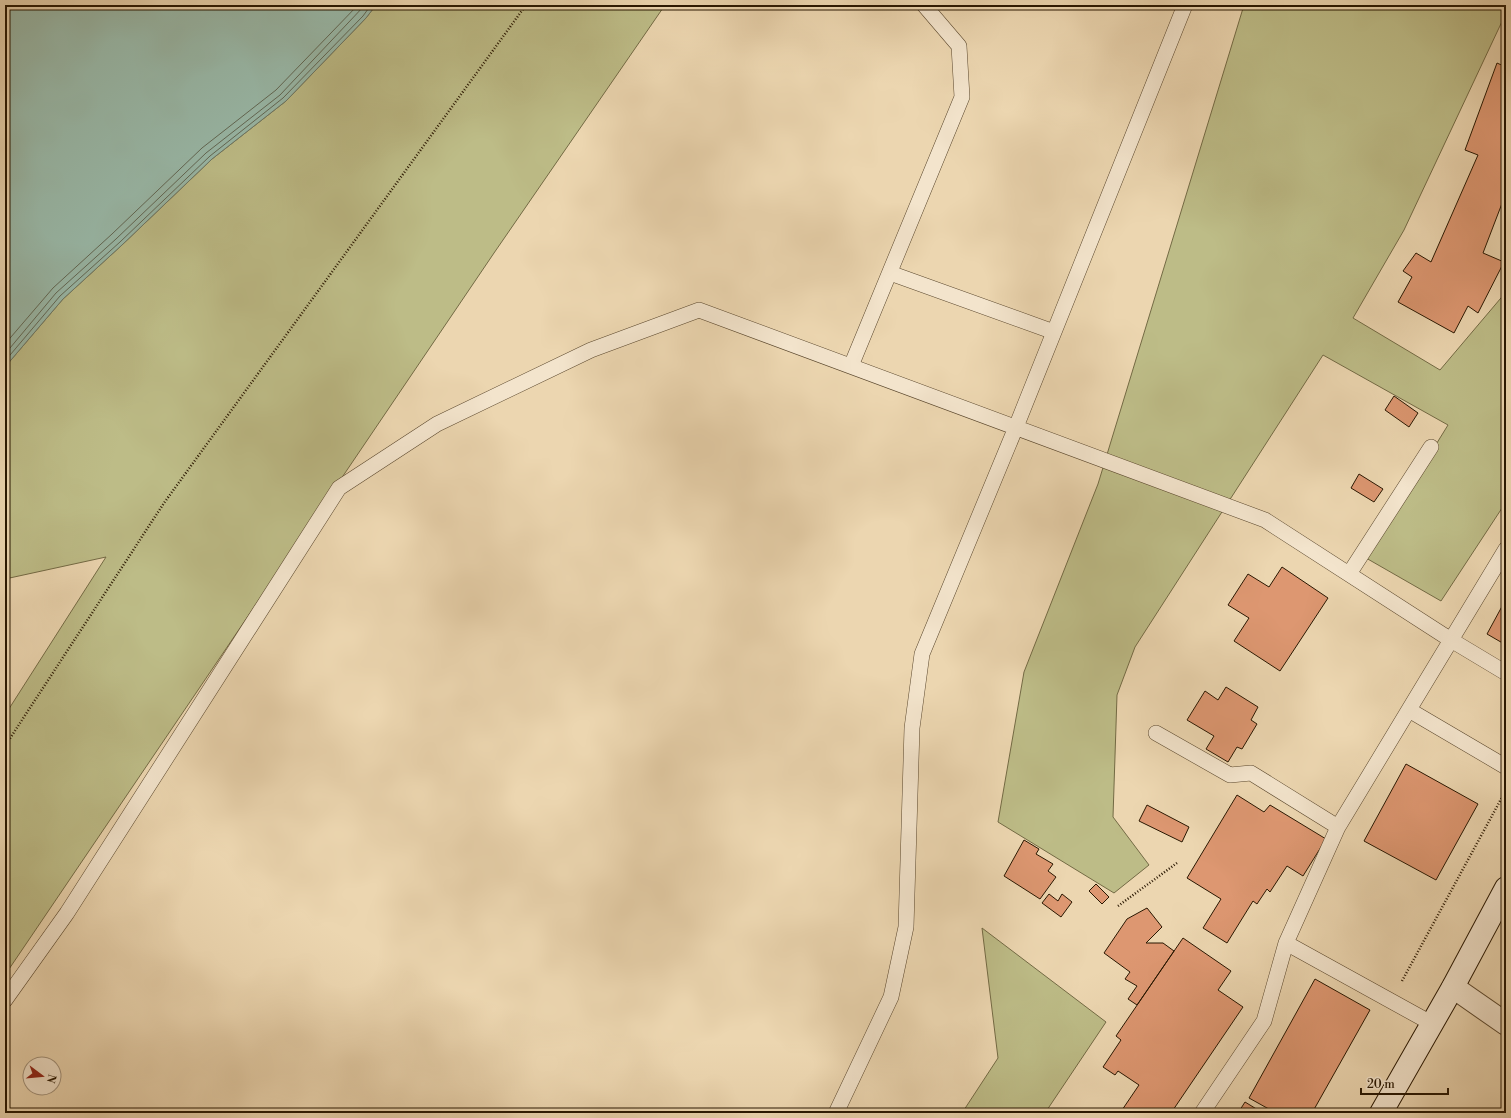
<svg xmlns="http://www.w3.org/2000/svg" width="1511" height="1118" font-family="'Libre Bodoni',serif">
<style>
.green{fill:#bdbc87;stroke:#736a44}
.water{fill:#99b9a9;stroke:#6c7866}
.lines{fill:none;stroke-linecap:round;stroke-linejoin:round}
.shore{stroke:#616855;stroke-width:1}
.building{fill:#dd9771;stroke:#291701}
.lane-casing{stroke:#5a472d;stroke-width:16}
.street-casing{stroke:#5a472d;stroke-width:24}
.secondary-casing{stroke:#291701;stroke-width:24}
.path{stroke:#291701;stroke-width:2.5;stroke-dasharray:1 2;stroke-linecap:butt}
.lane{stroke:#f3e4cc;stroke-width:15}
.street{stroke:#f3e4cc;stroke-width:22}
.secondary{stroke:#f3e4cc;stroke-width:22}
</style>
<rect width="100%" height="100%" fill="#ecd6b0"/>
<filter id="stains"><feTurbulence type="fractalNoise" baseFrequency=".005" numOctaves="4"/><feColorMatrix values="0 0 0 0 .2 0 0 0 0 .09 0 0 0 0 .02 0 0 0 .5 -.17"/></filter>
<radialGradient id="worn" r=".72"><stop offset=".6" stop-color="#630" stop-opacity="0"/><stop offset="1" stop-color="#630" stop-opacity=".3"/></radialGradient>
<path class="green" d="M376,5h289l-171,248 -489,722v-260l101,-158 -101,22v-212l58,-68 59,-54 90,-86 74,-58 80,-83z
M1244,5h262v8l-102,217 -51,88 87,52 66,-78v210l-65,99 -75,-43 82,-133 -125,-70 -188,292 -18,48 -4,122 36,48 -35,28 -116,-71 26,-150 74,-188z
M982,928l124,94 -61,91h-83l36,-55z"/>
<path class="water" d="M5,5h371l-10,13 -80,83 -74,58 -90,86 -59,54 -58,68z"/>
<g class="lines">
<path class="shore" d="M5,344l48,-56 59,-54 90,-86 74,-58 82,-85
M5,354l51,-61 60,-54 90,-86 74,-58 85,-90
M5,361l55,-65 60,-54 90,-86 73,-58 80,-82 8,-11"/>
</g>
<path class="building" d="M1497,63l9,4v126l-23,60 21,9 -26,51 -10,-7 -14,27 -56,-31 14,-25 -9,-6 13,-18 15,9 47,-107 -13,-5z
M1394,396l24,17 -9,14 -24,-17z
M1359,474l24,15 -9,13 -23,-14z
M1282,567l46,31 -48,73 -46,-30 15,-23 -21,-13 20,-31 21,13z
M1506,599v46l-19,-11z
M1226,687l32,20 -7,13 6,4 -15,25 -5,-2 -9,15 -22,-13 8,-13 -27,-16 18,-29 13,9z
M1406,764l72,40 -42,76 -72,-39z
M1237,795l27,17 6,-7 56,34 -23,37 -16,-10 -17,26 -3,-3 -10,15 -4,-3 -26,42 -24,-15 18,-29 -34,-21z
M1147,805l42,22 -7,15 -43,-21z
M1024,840l15,9 -3,5 17,10 -5,7 8,6 -16,22 -36,-23z
M1096,884l13,13 -7,7 -13,-13z
M1049,894l9,7 4,-7 10,8 -11,15 -19,-14z
M1147,908l15,19 -16,16h17l11,8 -37,54 -9,-6 9,-13 -12,-7 5,-7 -26,-19 23,-34z
M1183,938l48,33 -13,19 25,17 -72,106h-51l19,-28 -21,-14 -3,4 -12,-8 18,-27 -5,-4z
M1315,979l55,31 -58,103h-36l-27,-15z
M1245,1102l18,11h-25z"/>
<g class="lines">
<defs>
<path id="lane" d="M890,273l164,59
M851,366l111,-269 -3,-51 -35,-41
M1349,574l82,-127
M1409,710l97,57
M1156,733l74,42 21,-2 87,54
M1286,943l145,80
M5,1000l62,-87 272,-425 98,-64 154,-74 108,-40 566,210 186,120 55,33
M836,1113l55,-116 15,-70 6,-199 10,-74 94,-227 169,-422
M1202,1113l62,-92 22,-78 52,-116 168,-278"/>
<path id="street" d="M1453,987l53,37"/>
<path id="secondary" d="M1381,1113l72,-126 53,-99"/>
</defs>
<use href="#lane" class="lane-casing"/>
<use href="#street" class="street-casing"/>
<use href="#secondary" class="secondary-casing"/>
<path class="path" d="M5,746l159,-243 362,-498
M1118,906l59,-43
M1402,981l104,-191"/>
<use href="#lane" class="lane"/>
<use href="#street" class="street"/>
<use href="#secondary" class="secondary"/>
</g>
<rect width="1511" height="1118" fill="none" stroke="#ecd6b0" stroke-width="20"/>
<rect x="6" y="6" width="1499" height="1106" fill="none" stroke="#291701" stroke-width="2"/>
<rect x="10" y="10" width="1491" height="1098" fill="none" stroke="#291701"/>
<g transform="translate(42 1076) rotate(106)"><circle r="19" fill="#f3e4cc" stroke="#a2927b"/>
<path d="M0-3L7 15L0 10L-7 15Z" fill="#8f2418"/>
<text y="-6" font-size="11" font-weight="bold" text-anchor="middle" fill="#291701">N</text>
</g>
<path d="M1361 1088v6h87v-6" fill="none" stroke="#291701" stroke-width="2"/>
<text x="1367" y="1088" font-size="12" fill="#291701" stroke="#f3e4cc" stroke-width="3" paint-order="stroke">20 m</text>
<rect width="100%" height="100%" filter="url(#stains)"/>
<rect width="100%" height="100%" fill="url(#worn)"/>
</svg>
